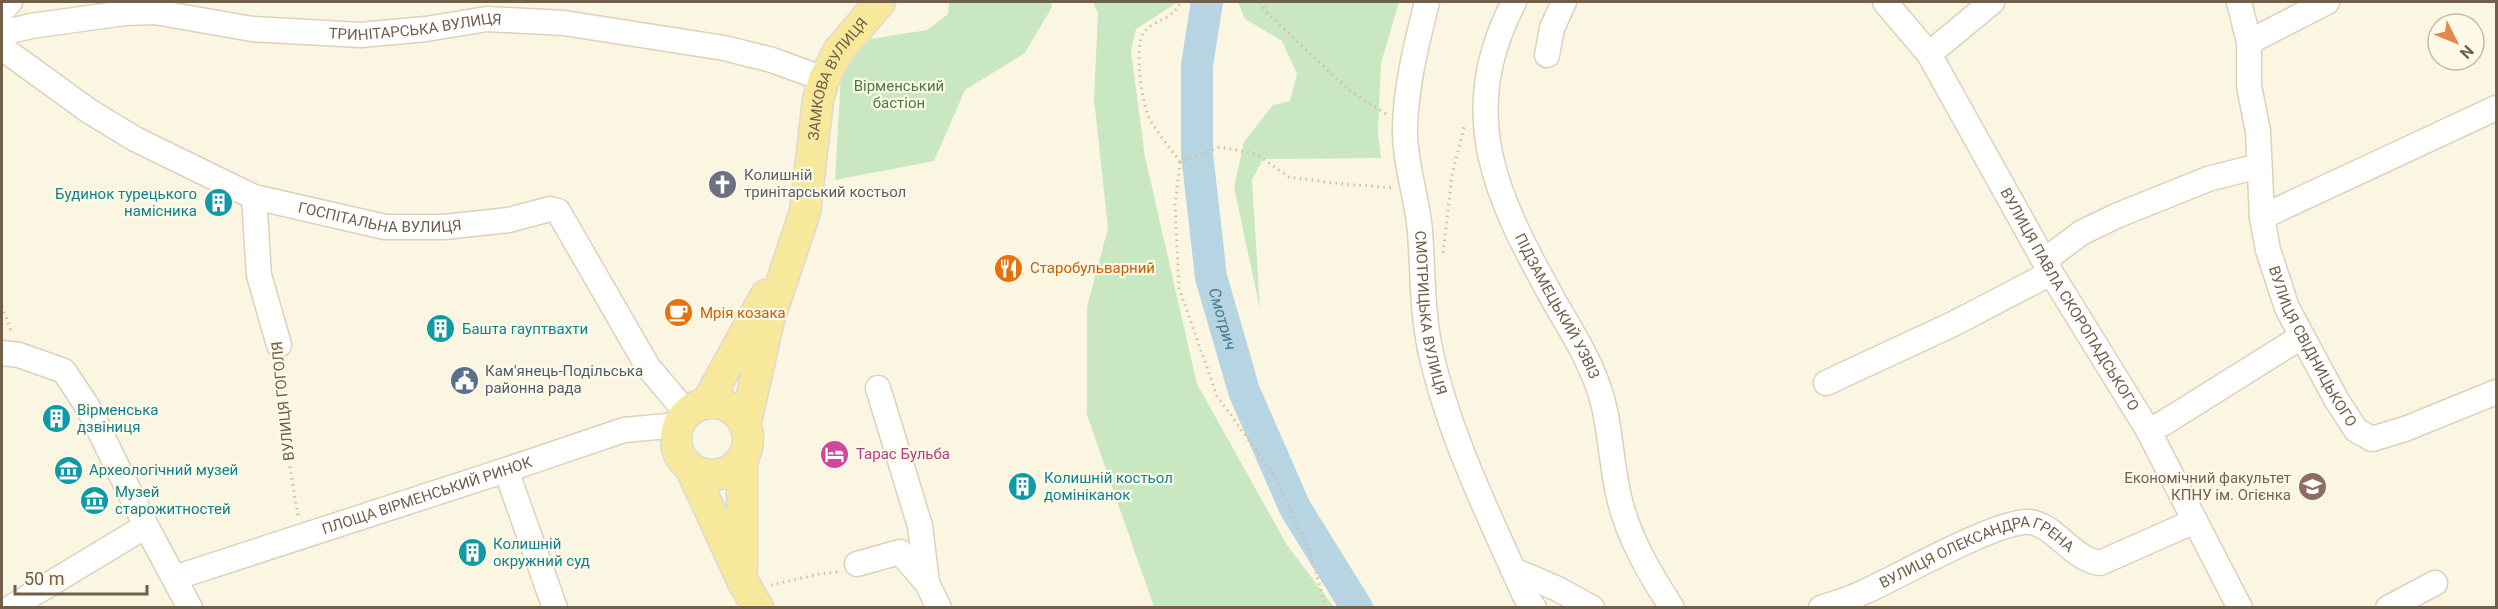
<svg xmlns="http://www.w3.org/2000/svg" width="2498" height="609" font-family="Roboto,sans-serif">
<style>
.green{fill:#c9e8c1}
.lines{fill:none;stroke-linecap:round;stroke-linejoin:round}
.river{stroke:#b7d4e3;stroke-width:32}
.minor-casing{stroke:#dcd1bb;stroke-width:27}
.major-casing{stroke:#ddd9d3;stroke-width:33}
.path{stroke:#d4bd9e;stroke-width:3;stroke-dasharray:1.5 4.5;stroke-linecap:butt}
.minor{stroke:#fff;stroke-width:24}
.major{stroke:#f8e89b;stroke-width:30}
.labels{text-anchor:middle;stroke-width:4.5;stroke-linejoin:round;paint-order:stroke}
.street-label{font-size:15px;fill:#715f49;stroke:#fefae7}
.park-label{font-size:15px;fill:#4a7c44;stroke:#fefae7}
.worship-label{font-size:15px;fill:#5b616d;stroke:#fefae7;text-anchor:start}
.culture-label{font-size:15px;fill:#0d838f;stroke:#fefae7;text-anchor:start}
.food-label{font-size:15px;fill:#c56008;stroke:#fefae7;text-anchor:start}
.service-label{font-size:15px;fill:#4e5e75;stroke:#fefae7;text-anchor:start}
.hotel-label{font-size:15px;fill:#b23c85;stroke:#fefae7;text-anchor:start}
.education-label{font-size:15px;fill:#785e54;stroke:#fefae7;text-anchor:end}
.water-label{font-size:16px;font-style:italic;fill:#4a7891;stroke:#fefae7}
</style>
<rect width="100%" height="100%" fill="#fbf6e1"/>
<path class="green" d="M949,2h101l2,5 -27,46 -60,37 -31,71 -99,19 6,-106 29,-35 57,-9 21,-16z
M1093,2h85l-42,27 -5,22 14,106 52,227 90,161 47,62h-180l-67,-192v-108l21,-79 -14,-129 4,-86z
M1238,2h161l-18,61 -3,70 3,25 -118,1 -11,21 8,129 -26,-122 10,-45 29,-37 17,-4 7,-27 -15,-33 -37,-22z"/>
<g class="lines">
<path class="river" id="s1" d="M1207,2l-10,63v89l14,123 33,114 51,117 62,100"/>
<defs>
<g id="minor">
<path id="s2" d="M1427,2c-10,40 -21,83 -22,125 -1,35 12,69 15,104 3,40 2,79 10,118 19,87 59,166 95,247l9,12"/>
<path id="s3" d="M1514,2c-59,114 -17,196 40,299 16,28 33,54 44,85 13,36 12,74 21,111 9,40 31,77 53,111"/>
<path id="s4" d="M1885,2l44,52 122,219 97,157 92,178"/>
<path d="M2239,2l10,40 78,-40"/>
<path d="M2,11l8,-9"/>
<path id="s5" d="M2,33l29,-7 94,-13 30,-1 97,17 109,6 65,-6 61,-10 77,4 160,25 48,12 52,19"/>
<path d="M2249,42v44l9,45 4,86 234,-109"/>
<path id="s6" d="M2,48l87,63 46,28 119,58 131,30h59l65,-7 41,-11 8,2 90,156 39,46"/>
<path d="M1929,54l63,-52"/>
<path d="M1547,55l5,-27 12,-26"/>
<path d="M254,197l5,78 20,70"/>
<path id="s7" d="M2262,217l6,33 19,58 49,91 20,31 16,9 33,-10 91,-37"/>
<path d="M2045,260l36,-27 35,-17 92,-37 51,-13"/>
<path d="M2,353l17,2 45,16 25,38 57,117 44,82"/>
<path d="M1826,383l127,-59 98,-51"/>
<path d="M878,388l42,138 7,57 12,25"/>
<path d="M2148,430l14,-6 139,-87"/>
<path d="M506,470l49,138"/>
<path d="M857,564l43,-12 27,31"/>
<path d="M1513,570l45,19 34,19"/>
<path id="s8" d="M174,578l332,-108 118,-40 55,-5"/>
<path d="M10,608l136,-82"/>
<path id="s9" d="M1821,608c14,-5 30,-9 43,-16 34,-15 135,-73 166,-70 25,3 42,37 70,41l95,-42"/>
<path d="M2388,608l47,-25"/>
</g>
<g id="major">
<circle cx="712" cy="439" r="36"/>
<path d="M706,404l60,-109"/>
<path id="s10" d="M745,426l24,-106 36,-108 13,-112 6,-21 15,-29 41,-48"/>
<path d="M691,469l51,111 16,28"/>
<path d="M742,568v-109"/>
</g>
</defs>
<use href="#minor" class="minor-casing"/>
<use href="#major" class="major-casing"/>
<path class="path" d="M1260,2l7,11 82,77 37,24
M1180,162c-10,-14 -21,-27 -30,-42 -8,-14 -16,-72 -7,-86 9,-15 30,-13 37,-32
M1443,253l9,-78 13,-52
M2,306l10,28
M280,365l6,80 12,71
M771,585l48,-11 19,-2
M1326,608l-16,-56 -38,-80 -55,-76 -38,-108 -4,-83 5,-43 40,-15 36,7 33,23 44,6 61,5"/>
<use href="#minor" class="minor"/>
<use href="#major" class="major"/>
</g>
<defs>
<symbol id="church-disc" viewBox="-11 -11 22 22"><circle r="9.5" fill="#6b7280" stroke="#fefae7"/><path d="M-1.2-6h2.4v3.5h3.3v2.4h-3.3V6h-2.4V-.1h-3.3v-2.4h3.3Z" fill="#fff"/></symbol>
<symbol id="building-disc" viewBox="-11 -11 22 22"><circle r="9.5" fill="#0f9aa8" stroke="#fefae7"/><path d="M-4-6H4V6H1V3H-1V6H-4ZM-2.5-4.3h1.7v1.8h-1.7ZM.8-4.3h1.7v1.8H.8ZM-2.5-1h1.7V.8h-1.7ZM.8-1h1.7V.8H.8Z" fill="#fff"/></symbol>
<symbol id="restaurant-disc" viewBox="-11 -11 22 22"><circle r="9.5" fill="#e8710a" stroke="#fefae7"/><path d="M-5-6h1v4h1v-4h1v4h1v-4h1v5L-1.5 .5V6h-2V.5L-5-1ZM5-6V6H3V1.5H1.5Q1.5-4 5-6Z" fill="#fff"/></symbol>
<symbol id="cafe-disc" viewBox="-11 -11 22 22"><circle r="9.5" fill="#e8710a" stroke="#fefae7"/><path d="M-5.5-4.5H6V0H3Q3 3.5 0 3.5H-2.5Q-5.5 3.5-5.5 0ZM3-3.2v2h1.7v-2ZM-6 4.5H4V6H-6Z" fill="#fff"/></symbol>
<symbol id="civic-disc" viewBox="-11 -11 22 22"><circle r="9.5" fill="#5c6f8a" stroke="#fefae7"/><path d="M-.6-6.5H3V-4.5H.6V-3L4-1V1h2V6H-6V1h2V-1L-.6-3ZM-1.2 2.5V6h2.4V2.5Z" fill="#fff"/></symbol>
<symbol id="hotel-disc" viewBox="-11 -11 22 22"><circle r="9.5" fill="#d1479c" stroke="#fefae7"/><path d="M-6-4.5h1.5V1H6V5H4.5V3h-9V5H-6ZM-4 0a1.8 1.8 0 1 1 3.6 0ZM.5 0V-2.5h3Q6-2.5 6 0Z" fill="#fff"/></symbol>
<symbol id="museum-disc" viewBox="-11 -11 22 22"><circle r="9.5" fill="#0f9aa8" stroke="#fefae7"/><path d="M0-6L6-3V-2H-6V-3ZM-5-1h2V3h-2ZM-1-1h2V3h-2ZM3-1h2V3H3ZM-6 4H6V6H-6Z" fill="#fff"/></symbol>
<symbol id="university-disc" viewBox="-11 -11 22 22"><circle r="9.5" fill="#8d6e63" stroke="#fefae7"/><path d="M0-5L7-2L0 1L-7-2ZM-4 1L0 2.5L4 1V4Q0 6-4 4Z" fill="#fff"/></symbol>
</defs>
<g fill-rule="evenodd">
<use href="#church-disc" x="706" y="168" width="33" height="33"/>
<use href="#building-disc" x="202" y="186" width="33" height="33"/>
<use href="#restaurant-disc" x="992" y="252" width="33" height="33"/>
<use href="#cafe-disc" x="662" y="296" width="33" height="33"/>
<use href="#building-disc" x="424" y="312" width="33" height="33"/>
<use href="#civic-disc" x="448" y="364" width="33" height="33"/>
<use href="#building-disc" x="40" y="402" width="33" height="33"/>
<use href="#hotel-disc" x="818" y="438" width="33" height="33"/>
<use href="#museum-disc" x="52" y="454" width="33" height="33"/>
<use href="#building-disc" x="1006" y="470" width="33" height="33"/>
<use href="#university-disc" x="2296" y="470" width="33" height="33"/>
<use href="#museum-disc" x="78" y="484" width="33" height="33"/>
<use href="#building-disc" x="456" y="536" width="33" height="33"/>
</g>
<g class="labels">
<g class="street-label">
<text dy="5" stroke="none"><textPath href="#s5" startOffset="417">ТРИНІТАРСЬКА ВУЛИЦЯ</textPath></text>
<text dy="5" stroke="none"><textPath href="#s10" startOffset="362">ЗАМКОВА ВУЛИЦЯ</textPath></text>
<text dy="5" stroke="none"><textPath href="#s6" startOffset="422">ГОСПІТАЛЬНА ВУЛИЦЯ</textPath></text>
<text dy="5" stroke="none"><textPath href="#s4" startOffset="351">ВУЛИЦЯ ПАВЛА СКОРОПАДСЬКОГО</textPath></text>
<text dy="5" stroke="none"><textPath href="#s3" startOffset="324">ПІДЗАМЕЦЬКИЙ УЗВІЗ</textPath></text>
<text dy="5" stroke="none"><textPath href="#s2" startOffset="315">СМОТРИЦЬКА ВУЛИЦЯ</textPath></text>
<text dy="5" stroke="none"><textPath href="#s7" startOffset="140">ВУЛИЦЯ СВІДНИЦЬКОГО</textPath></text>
<text transform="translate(283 401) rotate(-96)" y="5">ВУЛИЦЯ ГОГОЛЯ</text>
<text dy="5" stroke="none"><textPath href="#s8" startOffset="266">ПЛОЩА ВІРМЕНСЬКИЙ РИНОК</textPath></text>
<text dy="5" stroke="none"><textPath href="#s9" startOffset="171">ВУЛИЦЯ ОЛЕКСАНДРА ГРЕНА</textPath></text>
</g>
<g class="park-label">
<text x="899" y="91">Вірменський<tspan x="899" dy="17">бастіон</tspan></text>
</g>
<g class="worship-label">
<text x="744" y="180">Колишній<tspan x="744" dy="17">тринітарський костьол</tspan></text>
</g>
<g class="culture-label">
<text x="197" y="199" text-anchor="end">Будинок турецького<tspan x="197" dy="17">намісника</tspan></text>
<text x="462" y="334">Башта гауптвахти</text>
<text x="77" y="415">Вірменська<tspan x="77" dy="17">дзвіниця</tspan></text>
<text x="89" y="475">Археологічний музей</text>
<text x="1044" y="483">Колишній костьол<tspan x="1044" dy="17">домініканок</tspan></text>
<text x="115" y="497">Музей<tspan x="115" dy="17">старожитностей</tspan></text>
<text x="493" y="549">Колишній<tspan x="493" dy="17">окружний суд</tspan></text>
</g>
<g class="food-label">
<text x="1030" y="273">Старобульварний</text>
<text x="700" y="318">Мрія козака</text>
</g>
<g class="service-label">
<text x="485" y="376">Кам'янець-Подільська<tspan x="485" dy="17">районна рада</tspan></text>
</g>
<g class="hotel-label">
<text x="856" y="459">Тарас Бульба</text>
</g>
<g class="education-label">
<text x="2291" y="483">Економічний факультет<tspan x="2291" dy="17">КПНУ ім. Огієнка</tspan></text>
</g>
<g class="water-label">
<text dy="6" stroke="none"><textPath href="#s1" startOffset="320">Смотрич</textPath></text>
</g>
</g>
<rect width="2498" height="609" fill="none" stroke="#715f49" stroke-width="6"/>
<g transform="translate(2456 42) rotate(133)"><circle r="28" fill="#fefae7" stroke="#c6bca8" stroke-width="1.5"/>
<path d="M0-4.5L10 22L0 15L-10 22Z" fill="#e18a4a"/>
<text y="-9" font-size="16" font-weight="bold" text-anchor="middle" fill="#715f49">N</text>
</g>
<path d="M15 585v9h132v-9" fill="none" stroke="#715f49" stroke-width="3"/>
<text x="24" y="585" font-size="18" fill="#715f49" stroke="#fefae7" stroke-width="4.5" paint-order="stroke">50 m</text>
</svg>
